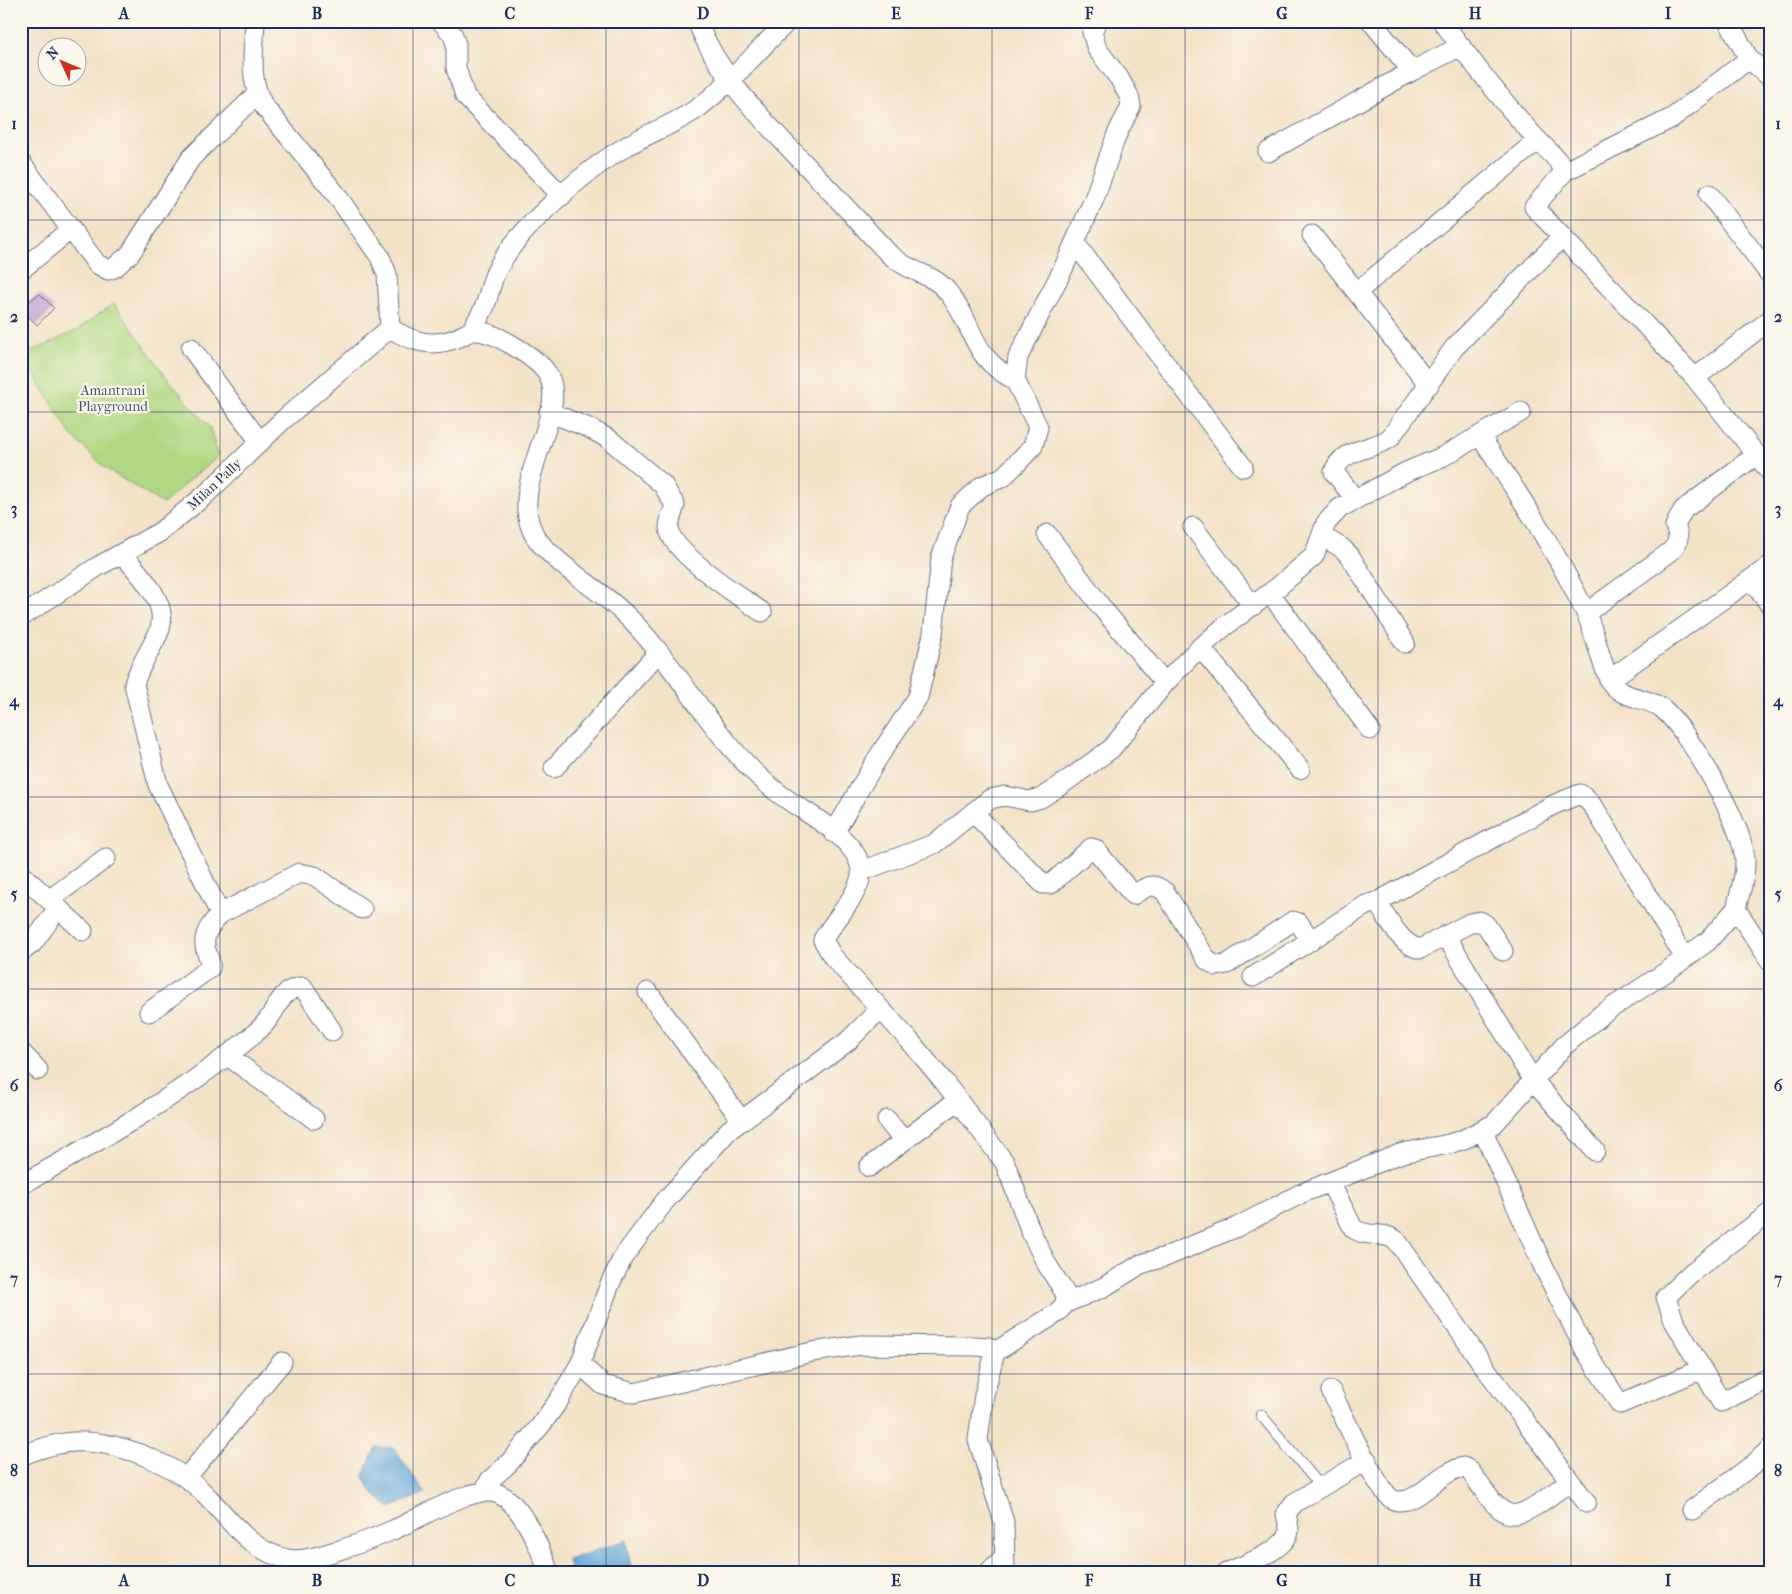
<svg xmlns="http://www.w3.org/2000/svg" width="1792" height="1594" font-family="'IM FELL French Canon',serif">
<style>
.green{fill:#b0d883;stroke:#668470}
.water{fill:#66a8da;stroke:#406c9c}
.building{fill:#c7a1d1}
.lines{fill:none;stroke-linecap:round;stroke-linejoin:round}
.lane-casing{stroke:#676e83;stroke-width:12}
.street-casing{stroke:#676e83;stroke-width:21}
.lane{stroke:#fff;stroke-width:10}
.street{stroke:#fff;stroke-width:19}
.grid{fill:none;stroke:#1b2f5e;stroke-width:1;stroke-opacity:0.55}
.labels{text-anchor:middle;stroke-width:4.5;stroke-linejoin:round;paint-order:stroke}
.park-label{font-size:14px;fill:#405967;stroke:#fbf7ec}
.street-label{font-size:14px;fill:#1b2f5e;stroke:#fbf7ec}
.neatline{fill:none;stroke:#1b2f5e;stroke-width:2}
.grid-label{font-size:16px;text-anchor:middle;font-weight:bold;fill:#1b2f5e}
</style>
<rect width="100%" height="100%" fill="#fbf7ec"/>
<filter id="ink" filterUnits="userSpaceOnUse"><feTurbulence type="fractalNoise" baseFrequency=".02" numOctaves="2"/><feDisplacementMap in="SourceGraphic" scale="10" xChannelSelector="R" yChannelSelector="G"/><feConvolveMatrix kernelMatrix="1 2 1 2 8 2 1 2 1" color-interpolation-filters="sRGB"/></filter>
<filter id="wash" filterUnits="userSpaceOnUse"><feTurbulence type="fractalNoise" baseFrequency=".0096" numOctaves="4" result="noise"/><feDisplacementMap in="SourceGraphic" scale="20" xChannelSelector="R" yChannelSelector="G"/><feGaussianBlur stdDeviation="1.12" result="paint"/><feColorMatrix in="noise" values="0 0 0 0 0 0 0 0 0 0 0 0 0 0 0 0 0 1.4 0 .05"/><feComposite in="paint" operator="in"/></filter>
<g filter="url(#wash)">
<rect width="100%" height="100%" fill="#f4e2c7"/>
<path class="green" d="M114,303l53,75 43,50 8,29 -29,23 -26,24 -58,-36 -34,-33 -48,-79 54,-26z"/>
<path class="water" d="M376,1447l18,1 31,45 -35,15 -17,-14 -10,-18z
M626,1540l6,33h-61l-3,-13z"/>
<g id="blocks">
<path class="building" d="M40,294l14,14 -17,17 -16,-16v-3z"/>
</g>
</g>
<g filter="url(#ink)">
<use href="#blocks" fill-opacity="0" stroke="#676e83" stroke-width="1"/>
<g class="lines">
<defs>
<path id="lane" d="M1261,1415l61,73"/>
<path id="street" d="M255,21c-1,30 -7,57 8,84l72,88 45,64 7,17 3,54c22,14 42,20 67,10 6,-2 11,-7 17,-7 19,-1 57,24 70,38 35,39 -49,124 -3,175 26,29 60,46 87,73 54,54 88,128 149,175 25,20 79,44 84,77 3,21 -28,52 -38,71l10,17 76,83 36,43 60,80 26,69 15,31 19,30 1,10 -9,10 -62,39 -11,43 -6,45 26,82 1,51
M441,21l12,14 3,9v24l9,28 97,100
M697,21c21,54 63,96 103,138 30,31 59,63 89,95 6,4 12,10 19,13 14,8 29,11 39,24 29,34 22,66 68,89
M1371,21l41,50 49,-25
M1442,21c28,39 58,77 90,113 11,13 25,22 33,37
M1728,21l21,38 22,19
M1749,59l-77,59 -107,53 -31,36 161,171 76,95
M1268,152l144,-81
M21,163l76,101 11,6 6,-2 16,-14 61,-96 66,-64
M1709,194l62,82
M1312,235l117,150
M1075,243l168,224
M21,270l50,-41
M1357,292l181,-152
M472,330c4,-9 11,-17 14,-27 3,-9 5,-20 9,-29 18,-42 92,-105 132,-128 23,-14 49,-22 71,-38 33,-25 60,-58 90,-87
M191,348l69,94
M1695,378l76,-59
M549,412l40,16 20,11 54,46 12,20c-2,7 -6,16 -6,23 1,24 73,70 93,84
M1480,436c38,57 75,113 105,175 10,21 14,46 24,68 10,21 38,17 54,30 26,22 84,122 82,155 0,15 -6,31 -9,45l35,53
M1355,499l-21,-27c6,-23 39,-22 56,-34l64,-90 108,-111
M1193,527l60,79
M1047,534l55,74 63,75
M1323,537l19,11 8,8 55,87
M122,553c18,23 50,51 36,81 -8,17 -19,32 -24,50l24,101 62,129 79,-41 16,3 47,33
M1751,580l20,26
M1270,593l100,137
M1586,613l84,-61c9,-9 10,-14 5,-26l8,-16 73,-55
M21,617l76,-50 63,-35 44,-36 79,-76 107,-92
M1200,647l100,122
M1609,680l162,-115
M554,768l104,-115
M973,812l70,72h8l40,-36 4,1 38,46c13,-8 19,-14 32,-3l42,68 9,6 11,-2 66,-43 6,2 12,18
M834,833l43,-74 41,-62 15,-63 8,-76 19,-52 22,-20 21,-9 15,-15 15,-16 5,-19 -23,-47 3,-23 46,-90 30,-68 23,-65 14,-28 -2,-10 -10,-18 -22,-29 -5,-17 5,-11
M862,871l72,-27 56,-45 15,-3 25,5 11,-3 20,-13 50,-36 54,-66 26,-27 34,-30 53,-39 36,-31 12,-33 14,-15 66,-36 36,-15 79,-45
M21,874l62,57
M49,900l57,-42
M1377,902c11,16 23,43 43,47l50,-26 10,-2 6,4 17,26
M1446,936l86,143 63,72
M21,952l12,-9 25,-35
M1253,977l113,-72 11,-3 176,-97 27,-11 5,3 10,12 90,149
M648,992l94,129
M149,1012l61,-44c1,-6 -1,-9 -3,-15 -7,-17 3,-27 13,-39
M21,1052l17,18
M228,1056l86,63
M887,1120l16,20
M1483,1131l61,137 41,82 35,54 82,-35
M869,1167l89,-67
M1330,1182l23,46c13,11 31,2 44,13l89,128 100,133
M21,1185c76,-43 153,-86 221,-141 9,-7 18,-14 25,-23 12,-15 14,-33 36,-34l29,44
M1771,1212l-79,60 -26,25 8,24 47,81 50,-25
M1066,1303l38,-16 37,-23 24,-7 72,-30 63,-33 102,-41 47,-9 15,-5 30,-15 70,-78 38,-32 64,-42 42,-31 28,-32
M580,1364l23,21 31,8 178,-41 49,-7 114,1 14,1 6,5
M1331,1391c11,21 44,97 61,108 4,3 9,2 15,1 18,-5 33,-28 56,-33l6,3c11,13 22,36 38,43 15,8 50,-23 63,-32
M21,1456c21,-9 44,-16 66,-14 40,2 92,25 119,53 25,26 45,57 82,64 16,3 33,-4 48,-8 20,-6 39,-13 57,-21 25,-10 80,-47 106,-36 23,10 42,56 50,79
M186,1478l96,-116
M483,1493l7,-13 19,-17 32,-38 18,-25 21,-36 30,-80 13,-27 42,-56 64,-71 119,-89 32,-32
M1692,1510l62,-46 17,-16
M988,1573l15,-15
M1226,1573c15,-7 62,-23 63,-43 0,-5 -2,-11 -3,-16l8,-11 73,-43"/>
</defs>
<use href="#lane" class="lane-casing"/>
<use href="#street" class="street-casing"/>
<use href="#lane" class="lane"/>
<use href="#street" class="street"/>
</g>
</g>
<path class="grid" d="M220,21v1552M413,21v1552M606,21v1552M799,21v1552M992,21v1552M1185,21v1552M1378,21v1552M1571,21v1552M21,220h1750M21,412h1750M21,605h1750M21,797h1750M21,989h1750M21,1182h1750M21,1374h1750"/>
<g class="labels">
<g class="park-label">
<text x="113" y="395">Amantrani<tspan x="113" dy="16">Playground</tspan></text>
</g>
<g class="street-label">
<text transform="translate(214 484) rotate(-43)" y="5">Milan Pally</text>
</g>
</g>
<rect width="1792" height="1594" fill="none" stroke="#fbf7ec" stroke-width="55"/>
<g transform="translate(62 62) rotate(314)"><circle r="24" fill="#fbf7ec" stroke="#a1a7b3"/>
<path d="M0-4L9 19L0 12L-9 19Z" fill="#c8321e"/>
<text y="-8" font-size="14" font-weight="bold" text-anchor="middle" fill="#1b2f5e">N</text>
</g>
<rect x="28" y="28" width="1736" height="1538" class="neatline"/>
<g class="grid-label">
<text x="124" y="19">A</text>
<text x="317" y="19">B</text>
<text x="510" y="19">C</text>
<text x="703" y="19">D</text>
<text x="896" y="19">E</text>
<text x="1089" y="19">F</text>
<text x="1282" y="19">G</text>
<text x="1475" y="19">H</text>
<text x="1668" y="19">I</text>
<text x="14" y="129">1</text>
<text x="1778" y="129">1</text>
<text x="14" y="322">2</text>
<text x="1778" y="322">2</text>
<text x="14" y="514">3</text>
<text x="1778" y="514">3</text>
<text x="14" y="706">4</text>
<text x="1778" y="706">4</text>
<text x="14" y="899">5</text>
<text x="1778" y="899">5</text>
<text x="14" y="1091">6</text>
<text x="1778" y="1091">6</text>
<text x="14" y="1284">7</text>
<text x="1778" y="1284">7</text>
<text x="14" y="1476">8</text>
<text x="1778" y="1476">8</text>
<text x="124" y="1586">A</text>
<text x="317" y="1586">B</text>
<text x="510" y="1586">C</text>
<text x="703" y="1586">D</text>
<text x="896" y="1586">E</text>
<text x="1089" y="1586">F</text>
<text x="1282" y="1586">G</text>
<text x="1475" y="1586">H</text>
<text x="1668" y="1586">I</text>
</g>
</svg>
